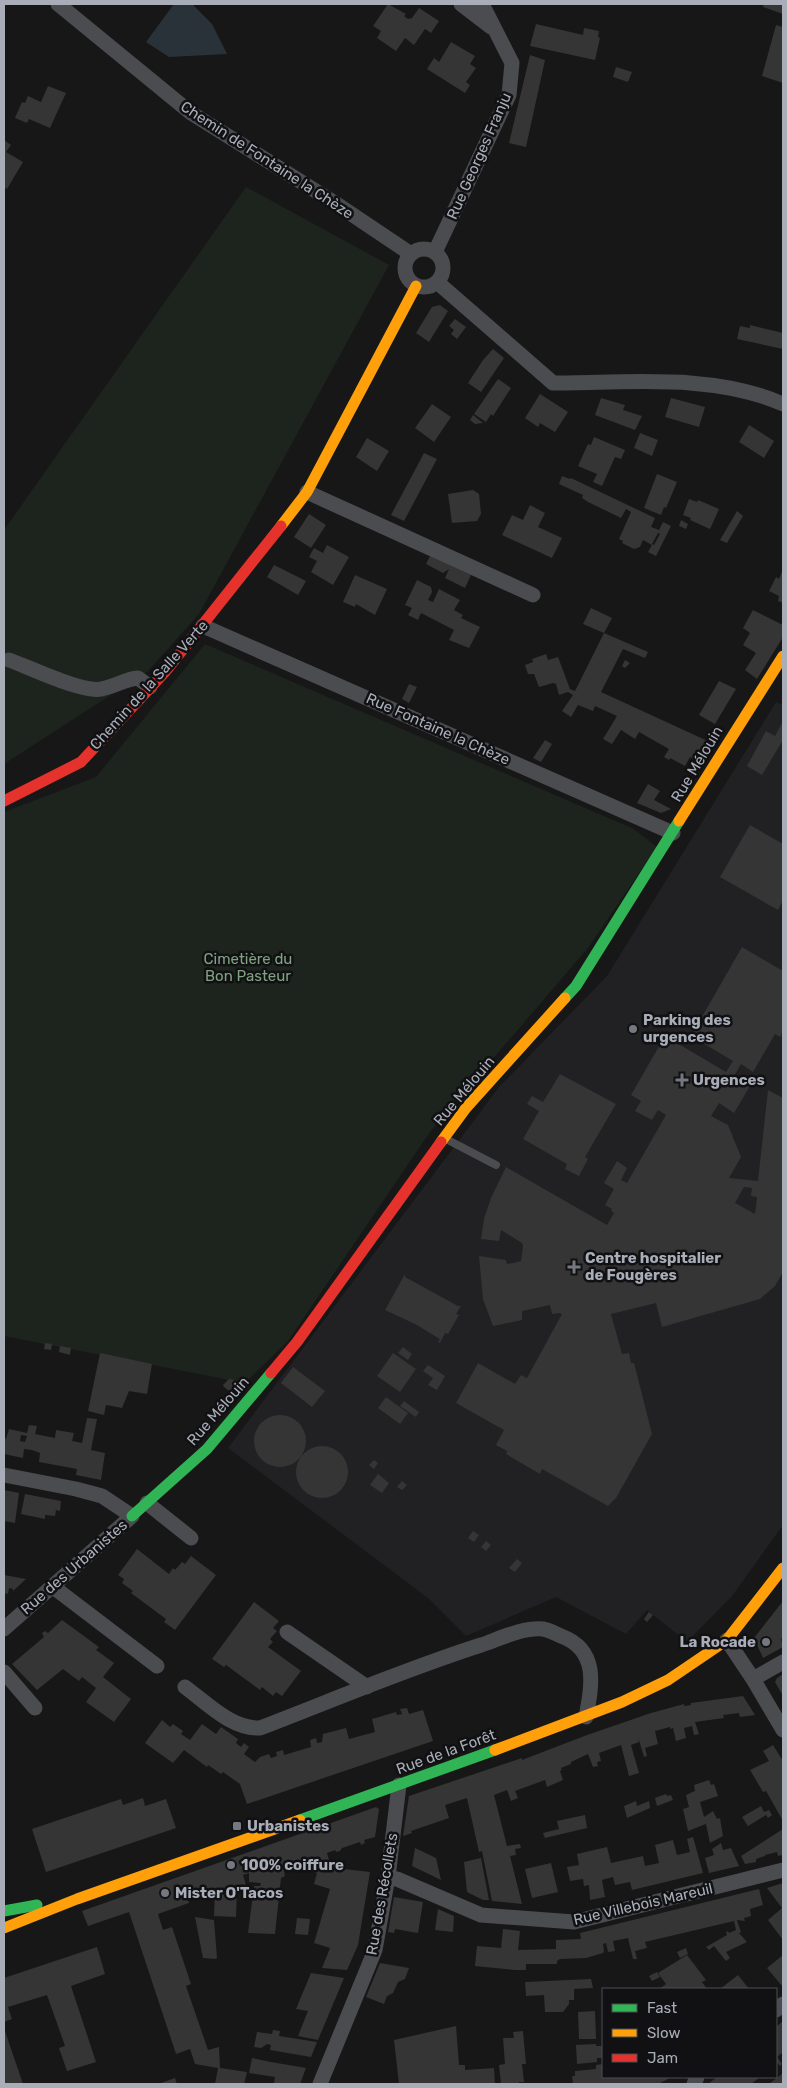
<svg xmlns="http://www.w3.org/2000/svg" width="787" height="2088" font-family="Rubik,sans-serif">
<style>
.built{fill:#212123}
.green{fill:#1d241e}
.water{fill:#2a3239}
.building{fill:#353536;fill-rule:evenodd}
.lines{fill:none;stroke-linecap:round;stroke-linejoin:round}
.lane{stroke:#4b4c50;stroke-width:8}
.street{stroke:#4b4c50;stroke-width:15}
.fast{stroke:#30b455;stroke-width:11}
.slow{stroke:#ff9f0a;stroke-width:11}
.jam{stroke:#e5322d;stroke-width:11}
.poi-dot{fill:#757880;stroke:#111113;stroke-width:2}
.labels{text-anchor:middle;stroke-width:5;stroke-linejoin:round;paint-order:stroke}
.street-label{font-size:15px;fill:#a8adb8;stroke:#111113}
.park-label{font-size:15px;fill:#7fa381;stroke:#111113}
.poi-label{font-size:15px;font-weight:bold;fill:#a8adb8;stroke:#111113;text-anchor:start}
</style>
<rect width="100%" height="100%" fill="#171717"/>
<path class="built" d="M776,702l7,3v820l-51,71 -45,46 -40,-32 -21,24 -70,-37 -90,39 -38,-38 -200,-150 271,-361 108,-111z"/>
<path class="green" d="M246,187l143,78 -190,349 -51,57 -144,93v-234z
M205,644l429,185 23,18 -69,101 -158,184 -142,209 -48,47 -5,-7 -231,-45v-524l92,-35z"/>
<path class="water" d="M174,4h18l20,20 15,30 -58,3 -23,-15z"/>
<path class="building" d="M388,4l18,10 -2,2 4,3 4,-1 7,-10 20,13 -8,12 -6,-4 -11,16 -9,-7 -9,13 -19,-13 4,-7 -8,-5z
M764,4h19v10l-20,-7z
M536,24l47,11 1,-7 15,3 -1,6 2,1 -5,22 -65,-14z
M776,25l7,2v56l-21,-7z
M451,42l24,14 -5,8 6,4 -10,14 4,3 -5,8 -38,-24 7,-11 5,4z
M530,55l15,5 -19,87 -17,-4z
M616,67l16,5 -4,10 -15,-5z
M48,86l18,7 -16,35 -21,-9 -2,4 -12,-5 7,-16 3,1 3,-7 13,6z
M4,140l7,5 -5,7 17,10 -16,27 -3,-2z
M440,305l8,6 -19,31 -13,-9 16,-26z
M455,319l11,8 -9,12 -6,-5 3,-4 -5,-4z
M750,325l33,8v16l-46,-10 3,-13 10,2z
M493,349l11,9 -23,34 -13,-9 15,-23z
M498,379l13,9 -18,28 -2,-2 -5,8 -12,-8z
M540,394l28,18 -13,20 -15,-9 -2,4 -13,-9z
M601,398l24,7 -2,5 19,6 -7,14 -40,-15z
M671,398l34,9 -6,20 -34,-10z
M432,404l19,13 -17,25 -19,-14z
M473,415l10,8 -8,1 -5,-4z
M749,425l25,16 -10,17 -25,-16z
M640,433l18,7 -6,16 -18,-8z
M594,437l31,13 -4,9 -6,-2 -13,29 -9,-4 4,-8 -19,-8 10,-22 3,1z
M367,438l22,13 -12,20 -21,-14z
M424,453l13,6 -33,62 -13,-6z
M657,474l20,8 -11,26 -2,-1 -3,8 -17,-7z
M562,476l8,3 1,-1 84,40 -4,9 8,3 4,-8 8,4 -15,30 -8,-4 4,-7 -9,-5 -3,7 -6,2 -12,-6 1,-2 -4,-2 12,-27 -5,-3 -5,9 -33,-16 -6,-4 1,-3 -24,-11zM658,533l2,1 -6,11 -2,-1z
M473,490l6,4 2,20 -4,7 -25,2 -4,-29z
M689,499l8,3 1,-2 21,9 -9,20 -20,-9 1,-2 -8,-3z
M530,505l15,8 -7,14 24,11 -10,20 -50,-23 10,-20 11,5z
M737,511l6,5 -16,27 -7,-3z
M309,514l17,11 -15,23 -17,-11z
M681,520l7,4 -2,5 -7,-3z
M327,545l22,12 -16,28 -22,-13 6,-11 -8,-4 5,-9 9,5z
M430,556l41,19 -6,13 -20,-10 4,-9 -6,4 -17,-9z
M274,565l32,16 -8,14 -31,-18z
M783,569v34l-5,-2 1,-5 -10,-5 7,-14 3,2z
M355,575l32,14 -12,26 -19,-11 -1,3 -12,-5z
M417,580l14,7 1,5 -4,8 5,2 6,-13 21,11 -6,10 9,5 -2,3 19,9 -11,21 -20,-8 5,-10 -33,-17 -3,7 -10,-5 4,-7 -7,-3z
M591,608l21,10 -8,15 44,19 -3,6 -22,-9 -22,43 111,51 -10,20 -12,-6 -5,9 -15,-8 -1,2 -5,-3 5,-8 -30,-17 -4,7 -14,-9 -9,14 -9,-5 14,-23 -22,-10 -2,5 -15,-6 -7,12 -9,-6 11,-16 -5,-3 -9,3 -3,-11 -3,-1 -14,4 -5,-13h-6l-3,-9 8,-3 -1,-3 14,-5 2,6 10,-3 12,32 5,2 29,-58 -21,-9z
M753,610l30,15v12l-26,42 -12,-9 11,-17 -13,-8 7,-12 -7,-5z
M625,660l5,3 -5,5 -3,-2z
M719,681l17,8 -21,35 -16,-9z
M409,684l8,3 -8,16 -7,-4z
M783,721v19l-21,35 -15,-9 19,-35 9,5z
M545,740l7,4 -11,18 -8,-4z
M648,784l12,7 -6,9 17,9 -10,4 -24,-10z
M750,825l33,19v56l-5,10 -58,-33z
M742,947l41,24v60l-3,6 -5,-3 -22,38 -12,-8 -7,12 16,10 -16,27 -15,-10 -8,13 17,9 13,32 -12,21 29,3 10,-91 15,8v174l-8,14 -15,13 -98,28 -6,-24 -45,11 11,40 7,-1 2,10h3l18,71 -36,64 -8,8 -66,-37 -2,5 -34,-20 1,-3 -11,-6 8,-15 -48,-27 22,-40 37,21 6,-9 6,3 35,-64 -3,-1 -7,1 -2,-9 -28,6v9l-29,6 -10,-27 -4,-43 27,4 1,4 7,-1 7,-2 2,-15 -1,-3 -21,-13 -2,11 -18,-2 3,-20 7,-21 15,-31 101,58 7,-12 -3,-2 1,-2 -7,-4 9,-16 -10,-6 13,-22 10,7 -6,12 6,3 39,-68 -8,-5 -6,10 -17,-9 6,-10 -10,-6 34,-59 61,36 7,-11 -42,-25zM744,1187l8,1 -1,8 6,1 -2,17 -20,-11z
M560,1074l56,30 -31,53 3,2 -9,17 -14,-7 2,-5 -44,-25 16,-28 -12,-7 5,-8 11,6z
M405,1274v3l53,29h3l-5,8 3,1 -11,19 -3,-1 -5,10 -2,-1 2,-3 -25,-15 -30,-14z
M45,1343l7,1 -1,6 -7,-1z
M60,1346l11,2 -1,7 -11,-3z
M403,1347l9,7 -4,6 -10,-7z
M100,1353l52,11 -5,30 -18,-3 -7,17 -16,-3 -2,10 -16,-4z
M393,1353l23,16 -16,23 -23,-16z
M428,1365l17,11 -8,14 -9,-5 5,-7 -10,-7z
M293,1367l32,24 -13,16 -31,-24z
M229,1379l6,1 5,8 -7,6 -9,-7 -1,-2z
M386,1397l22,16 -8,11 -22,-16z
M404,1401l15,11 -3,5 -16,-11z
M254 1441a26 26 0 1 1 52 0a26 26 0 1 1-52 0Z
M87,1418l10,1 -6,31 14,3 -4,27 -25,-5 1,-6 -38,-7 1,-9 -8,-3 -8,-1 -1,9 -19,-4v-16l2,1 3,-10 18,4 2,-8 8,1 -2,8 20,4 1,-8 18,3 -2,8 10,2zM21,1435l6,1 -2,6 -5,-1z
M296 1472a26 26 0 1 1 52 0a26 26 0 1 1-52 0Z
M374,1460l4,3 -4,6 -5,-4z
M378,1474l11,9 -7,10 -12,-8z
M402,1481l5,4 -5,5 -5,-3z
M4,1490l15,3 -4,30 -11,-2z
M25,1494l36,7 -1,10 -4,-1 -1,6 -10,-1v4l-24,-5z
M473,1531l6,4 -5,7 -6,-4z
M486,1541l5,4 -5,6 -5,-4z
M137,1549l32,25 4,-6 2,2 7,-8 3,2 6,-8 25,19 -41,55 -11,-8 2,-3 -35,-26 2,-2 -11,-8 2,-4 -6,-4z
M517,1559l5,4 -7,9 -6,-4z
M4,1575l22,4 -13,12v-2l-4,-1 -1,6 -4,-1z
M783,1601v36l-2,2 2,8 -20,11 -9,-20z
M254,1602l25,19 -6,7 4,3 -7,8 3,3 -5,5 33,24 -19,25 -6,-4 -3,4 -11,-9 -2,3 -34,-25 -2,2 -12,-8z
M649,1612l4,3 -6,7 -3,-3z
M62,1620l37,27 -3,3 18,13 -11,14 28,22 -17,23 -28,-20 10,-14 -14,-11 -3,4 -16,-12 -26,21 -25,-26 32,-27 -2,-4 3,-2 3,2z
M783,1674v22l-8,-14 2,-4z
M743,1696l12,19 -15,2 -1,-4 -16,2 1,3 -29,4 4,12 -5,1 -2,-9 -8,2 2,10 -10,3 -3,-13 -3,1v-2l-15,4 3,13 -13,4 2,8 -3,1 -6,-20 1,5 -8,3 8,28 -10,3 -8,-31 -22,8 2,8 -4,1 1,4 -5,1 -5,-13 -17,8v2l-10,4 1,2 -2,1 3,9 -16,7 -2,-7 -30,11 3,7 -7,3 -4,-11 -13,5 13,51 13,-2 1,4 -6,1 1,6 -6,1 12,48 -30,-3 -10,-50 -3,1 -12,-54 -22,7 4,13 -38,13 1,2 -9,3 6,-40 113,-38v2l65,-25 64,-22 33,-9v2l7,-1v-2z
M407,1708l2,6 14,-4 10,31 -186,63 -7,-20 -17,-12 -2,2 -13,-9 -1,2 -23,-17 -11,13 -28,-20 17,-23 8,7 3,-3 10,7 -2,3 9,6 12,-16 14,10 5,-7 17,12 -2,4 5,4 3,-4 5,4 -5,7 11,8 5,-5 9,-3 2,4 6,-2 -1,-4 7,-2 1,5 27,-8 -1,-7 6,-2 1,5 5,-1 1,-8 23,-6 3,11 26,-7 -3,-13 24,-7 1,3 5,-1 -2,-5z
M773,1745l10,16v60l-17,-30 -3,1 -13,-22 19,-9 -6,-10z
M709,1780l2,5 3,-1 4,12 -18,6 4,15 9,-6 4,8 3,-1 3,18 -13,7 -4,-19 -18,7 -5,-22 6,-2 -3,-12 9,-4 -1,-6z
M666,1794l1,2 4,-1 2,5 -16,6 -2,-8z
M143,1798l2,8 21,-7 10,29 -130,44 -14,-43 89,-30 2,6z
M636,1801l1,5 12,-5 1,7 -23,10 -3,-12z
M761,1806l3,6 5,-2 3,5 -4,3 -2,-3 -18,11 -6,-9z
M376,1807l3,2 -4,28 -11,3 1,3 -4,2 -1,-3 -18,6 -2,3 -4,1 -1,-2 -8,3 5,18 3,-3 35,4 -12,73 -11,25 -25,-2 8,-20 -16,-5 16,-54 -16,-5 3,-11h-2l-2,-15 -15,5 1,3 -15,5 1,5 -4,2 -6,56 -27,-1 6,-47h6l1,-3 -12,-1v-9l-6,2 3,10 -9,2 -1,30 -22,-1 1,-27 -9,3 1,3 -5,2 -1,-3 -13,5 1,4 -31,11 5,16 9,-3 19,57 -5,2 22,64 11,-3 1,21 27,4 -3,12h-29l3,-16 -23,-4 -5,-15 -14,5 -47,-142 -41,14 -6,-15z
M585,1815l2,13 -42,10 -2,-5 16,-4 -2,-8z
M783,1829v26l-5,1 -1,-4 -12,3v1l-9,3v3l-11,2 -4,-8z
M693,1837l10,36 -71,17 -2,-8 -15,3 -2,-8 -11,3 3,17 -15,3 -1,-15 -5,1 -1,-7 -13,2 -3,-14 12,-2 -2,-11 30,-7 4,16 32,-7 2,10 14,-3 -4,-18 18,-5 4,15 13,-3 -3,-13z
M721,1843l2,7 8,-2 8,18 -30,7 -4,-15 9,-3 -2,-6z
M415,1848l21,10 5,22 -29,-14z
M481,1858l8,42h-6l-16,-8 -3,-30z
M551,1863l7,29 -26,6 -7,-29z
M783,1883v57l-15,-20 14,-12 -15,-20z
M759,1889l4,16 -13,4 1,7 -7,2 1,3 -8,-1 4,12 -2,1 8,9 -21,10 4,6 -4,3 -12,-15 -5,4 -3,-3 21,-12 -1,-3 2,-1 1,2 7,-3 -2,-9 -89,21 2,6 -12,3 2,8h-4l-5,-21 -15,3 2,10 -7,1 -2,-9 -3,1 1,7 -1,2 -17,5 -26,1 -3,2v3h-31v6h-11l-40,-4 2,-20 24,2 2,-19 17,2 -2,19 38,-1v-9l25,-1 -1,-6z
M394,1897l29,5 -5,31 -23,-4 -1,4 -6,-1z
M438,1909l16,7 -1,16 -18,-2z
M195,1917l19,3 3,38 -2,1 -12,-1z
M297,1918l13,1 -2,16 -13,-1z
M97,1947l8,27 -34,12 25,76 -29,9 -8,-23 6,-2 -18,-51 -39,12 4,12 -8,3v-44z
M686,1948l2,6 -8,4 -3,-6z
M687,1955l19,25 -4,2 5,7h-48l7,-5 -8,-11z
M783,1955v30l-1,1 -15,-18z
M380,1963l29,5 -4,11 -7,3 -5,11 -6,3 -3,8 -18,-7z
M657,1972l3,5 -8,4 -3,-5z
M311,1973l33,5 -26,62 -20,-4 10,-25 -12,-2z
M738,1975l11,14h-29z
M591,1979l2,9 -19,1v11h-5v4l-6,8h-18l-1,-17 -18,1 -1,-14z
M595,2011l1,28h-17l-1,-27z
M783,2021v31l-6,5 5,7 -2,2 -4,-5v-34z
M456,2026l3,39h6v5l29,-2 1,16h-96l-5,-44z
M4,2028l19,56h-19z
M273,2030l7,1 -1,5 38,6 -6,15 -41,-7 1,-5 -4,-1 -6,4 -7,-1 3,-15 15,2z
M523,2031l3,33h-4l2,18h-5v2h-18l-2,-19 6,-1 -2,-26h11l-1,-6z
M596,2044v2h7v12h-6v4l-20,2 -1,-19z
M252,2058l19,4 35,6 -6,16h-26l1,-7 -26,-4z
M603,2064v13h69l-14,7h-85l-1,-8h3v-5l21,-2v-4z
M783,2073v11h-14l9,-7z
M717,2077h43l-9,7h-43z
M175,2078l2,6h-19z"/>
<g class="lines">
<path class="lane" d="M446,1139l50,26"/>
<path class="street" d="M58,4l133,109 144,90 76,51
M461,4l30,23
M405 268a19 19 0 1 1 38 0a19 19 0 1 1-38 0Z
M435,252l74,-157 3,-32 -30,-59
M437,282l116,101c75,0 160,-10 230,21
M307,492l226,103
M203,626l470,207
M9,660c20,7 73,33 92,29 13,-2 24,-10 37,-11l12,9
M4,1475l72,14 26,7 30,20 -128,113
M147,1503l44,35
M52,1586l105,80
M287,1632l80,55
M727,1640l26,39 30,51
M4,1672l31,36
M753,1679l30,-17
M185,1687c22,16 46,42 75,41 73,-28 146,-59 221,-83 18,-6 42,-18 62,-16 6,1 13,5 18,7 38,14 31,49 25,81
M388,1877l9,2 84,36 93,7 209,-52
M776,2010l7,-6
M320,2084l55,-134 13,-73 11,-92
M694,2084l3,-7"/>
<path class="fast" d="M565,998l11,-12 103,-165
M132,1516l75,-67 64,-76
M300,1820l195,-70
M4,1911l33,-6"/>
<path class="slow" d="M281,526l26,-34 109,-206
M679,821l104,-165
M441,1142l25,-34 99,-110
M495,1750l127,-48 46,-22 59,-40 56,-72
M4,1928l73,-29 223,-79"/>
<path class="jam" d="M4,801l77,-39 84,-90 116,-146
M271,1373l26,-31 144,-200"/>
</g>
<g class="poi-dot">
<circle cx="633" cy="1029" r="5"/>
<path d="M679.5 1072.5h5v5h5v5h-5v5h-5v-5h-5v-5h5z"/>
<path d="M571.5 1259.5h5v5h5v5h-5v5h-5v-5h-5v-5h5z"/>
<circle cx="766" cy="1642" r="5"/>
<rect x="232" y="1821" width="10" height="10" rx="2.5"/>
<circle cx="231" cy="1865" r="5"/>
<circle cx="165" cy="1893" r="5"/>
</g>
<g class="labels">
<g class="street-label">
<text transform="translate(479 156) rotate(-66)" y="5">Rue Georges Franju</text>
<text transform="translate(267 160) rotate(33)" y="5">Chemin de Fontaine la Chèze</text>
<text transform="translate(149 685) rotate(-48)" y="5">Chemin de la Salle Verte</text>
<text transform="translate(438 729) rotate(24)" y="5">Rue Fontaine la Chèze</text>
<text transform="translate(697 764) rotate(-59)" y="5">Rue Mélouin</text>
<text transform="translate(464 1091) rotate(-50)" y="5">Rue Mélouin</text>
<text transform="translate(218 1411) rotate(-49)" y="5">Rue Mélouin</text>
<text transform="translate(74 1567) rotate(-41)" y="5">Rue des Urbanistes</text>
<text transform="translate(446 1752) rotate(-20)" y="5">Rue de la Forêt</text>
<text transform="translate(382 1894) rotate(-80)" y="5">Rue des Récollets</text>
<text transform="translate(643 1904) rotate(-13)" y="5">Rue Villebois Mareuil</text>
</g>
<g class="park-label">
<text x="248" y="964">Cimetière du<tspan x="248" dy="17">Bon Pasteur</tspan></text>
</g>
<g class="poi-label">
<text x="643" y="1025">Parking des<tspan x="643" dy="17">urgences</tspan></text>
<text x="693" y="1085">Urgences</text>
<text x="585" y="1263">Centre hospitalier<tspan x="585" dy="17">de Fougères</tspan></text>
<text x="756" y="1647" text-anchor="end">La Rocade</text>
<text x="247" y="1831">Urbanistes</text>
<text x="241" y="1870">100% coiffure</text>
<text x="175" y="1898">Mister O'Tacos</text>
</g>
</g>
<rect width="787" height="2088" fill="none" stroke="#a8adb8" stroke-width="10"/>
<rect x="602" y="1988" width="175" height="90" fill="#111113" stroke="#4d4f55"/>
<rect x="612" y="2004" width="25" height="8" fill="#30b455" stroke="#4d4f55"/>
<text x="647" y="2013" font-size="15" fill="#a8adb8">Fast</text>
<rect x="612" y="2029" width="25" height="8" fill="#ff9f0a" stroke="#4d4f55"/>
<text x="647" y="2038" font-size="15" fill="#a8adb8">Slow</text>
<rect x="612" y="2054" width="25" height="8" fill="#e5322d" stroke="#4d4f55"/>
<text x="647" y="2063" font-size="15" fill="#a8adb8">Jam</text>
</svg>
